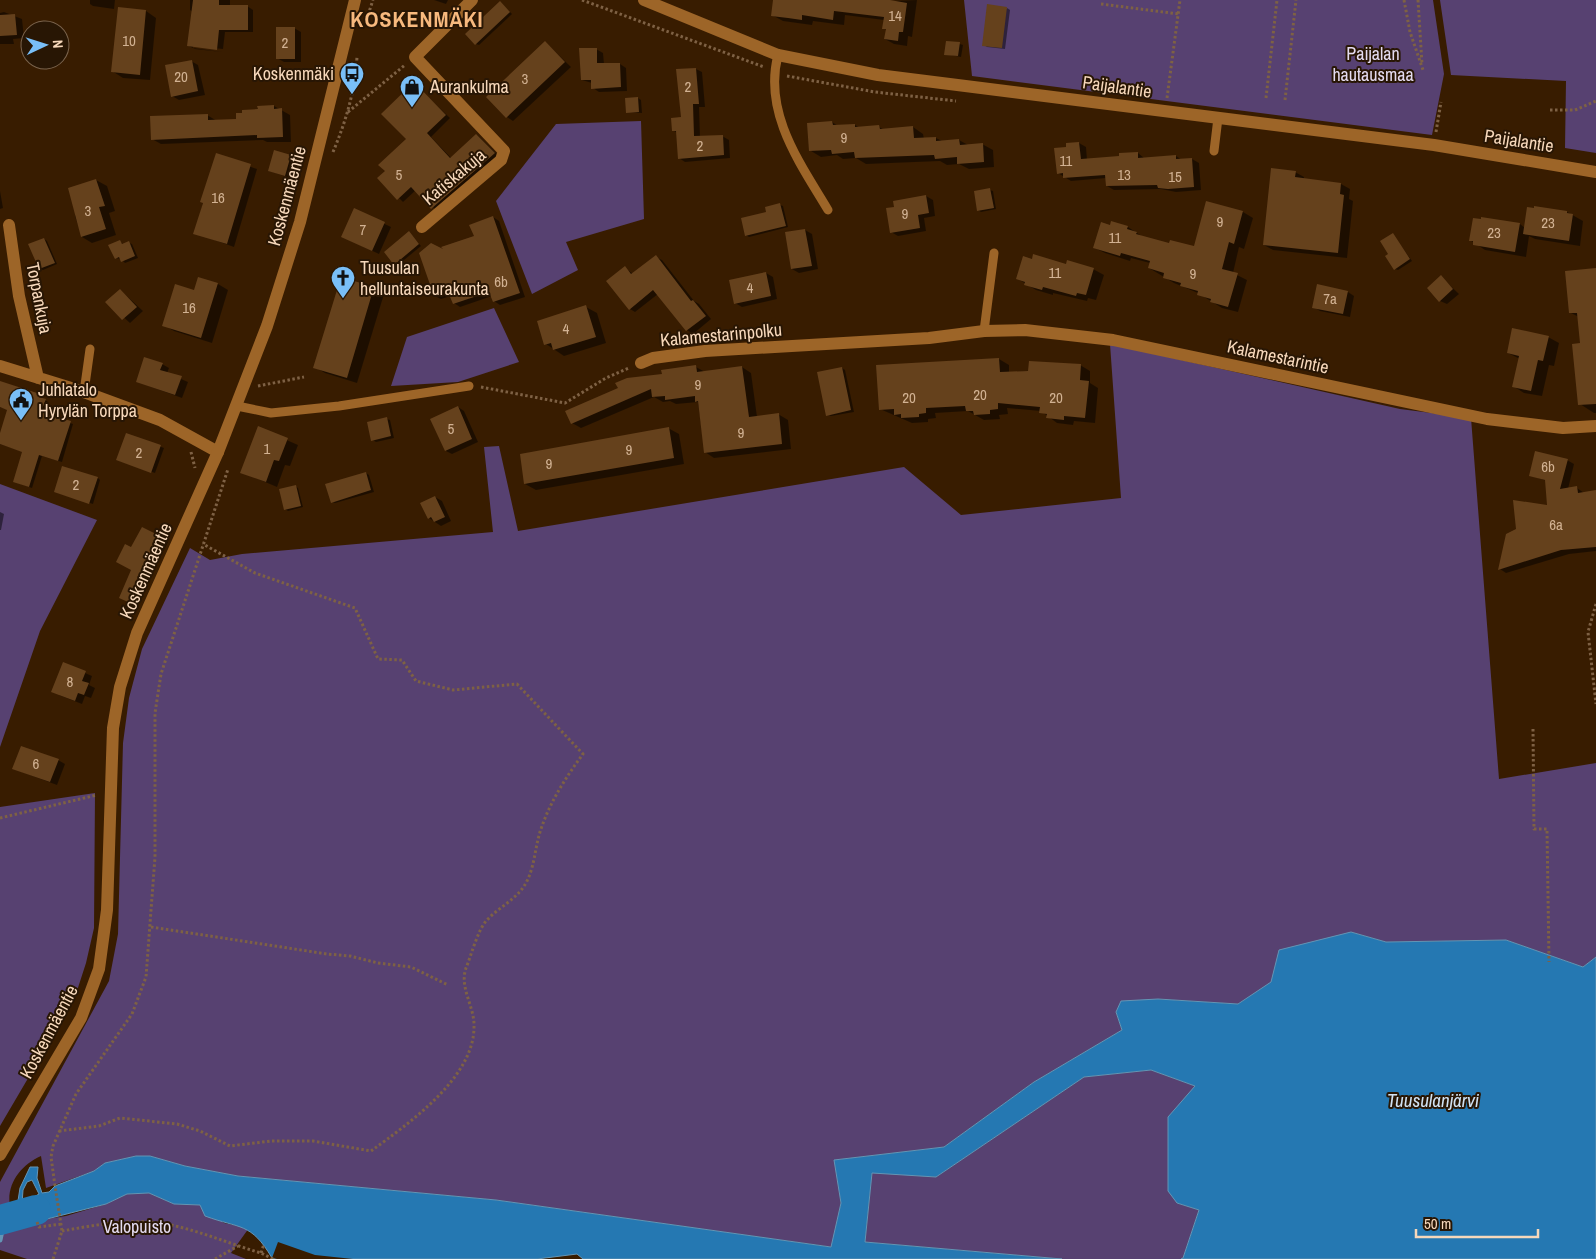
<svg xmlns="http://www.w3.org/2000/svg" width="1596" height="1259" font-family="'Archivo Narrow',sans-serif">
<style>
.green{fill:#574171}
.water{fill:#2578b2;stroke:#6495b5}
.pier{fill:#381c00}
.shadow{fill:#0007}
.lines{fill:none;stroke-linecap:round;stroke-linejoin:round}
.stream{stroke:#6495b5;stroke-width:5}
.river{stroke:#2578b2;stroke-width:30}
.building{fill:#65411c}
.path{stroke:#7e6144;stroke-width:3;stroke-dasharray:2.5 2.5;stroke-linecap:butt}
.lane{stroke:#9d6528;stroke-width:9}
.street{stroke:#9d6528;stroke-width:12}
.secondary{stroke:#9d6528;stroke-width:12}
.labels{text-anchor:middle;stroke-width:4;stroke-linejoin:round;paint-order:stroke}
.number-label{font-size:15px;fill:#d2b293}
.park-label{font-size:18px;fill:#e4dbf0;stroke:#281604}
.poi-label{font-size:18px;fill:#f7d8bb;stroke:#281604;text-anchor:start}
.street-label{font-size:18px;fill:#f7d8bb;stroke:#281604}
.water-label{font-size:19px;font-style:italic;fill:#d0e2f3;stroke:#281604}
.district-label{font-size:22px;font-weight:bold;letter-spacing:1px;fill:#f7b97e;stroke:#281604}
</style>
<rect width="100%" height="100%" fill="#381c00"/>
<path class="green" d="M964,0h469l11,74 -12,61 -460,-59z
M1440,0h156v153l-31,-5 1,-67 -115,-6z
M641,121l3,98 -78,23 12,28 -46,24 -36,-93 60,-77z
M494,308l25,54 -61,20 -67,4 16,-49z
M1110,344l290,65 71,9 28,361 97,-16v194l-13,10 -77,-27 -120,2 -35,-10 -113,72 -80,-5 -42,13 6,18 -88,52 -90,65 -109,13 6,43 -9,44 -336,-47 -258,-24 -53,-10 -35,-10h-14l-31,7 -11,8 -48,17 -5,-32c-21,9 -37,31 -30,54l-11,5v-33l109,-201 9,-47 5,-191 6,-45 13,-49 48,-101 20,12 32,-6 251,-22 -9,-85 15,-1 19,85 386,-64 57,48 160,-17z
M0,484l97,36 -57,111 -40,116z
M95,793l-1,135 -8,35 -12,37 -74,126v-319z
M1151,1070l44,16 -18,117 22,7 -16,49h-121l-197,-17 7,-70 64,5 148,-100z
M149,1193l25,11 26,1 24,18 25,5 -18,25 15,6h-219l-27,-9v-24l66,-10 40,-12 21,-10z"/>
<path class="water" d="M1351,932l35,10 120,-2 77,27 13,-10v302h-415l2,-1 16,-48 -22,-7 -9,-12v-74l27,-31 -44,-16 -67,7 -148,100 -64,-4 -7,69 197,17h-479l-6,-5 -40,5h-260l-5,-1c-21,-36 -32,-29 -67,-42l-5,-11 -26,-1 -25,-11 -22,1 -21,10 -67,17 -7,-23 7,-4 -7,-14 -5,2 -4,8 -1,14 7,-1 6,19 -35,4v-11l17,-8 3,-19 10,-21h8l-1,11 5,15 7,-1 6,-6 39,-15 11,-8 31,-7h14l35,10 53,10 258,24 335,47 10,-44 -7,-43 110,-13 90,-65 88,-52 -6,-18 5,-11 37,-2 80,5 33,-22 8,-32z"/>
<path class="pier" d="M278,1242l37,13 38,4h-76l-5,-1z"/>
<path class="shadow" d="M90,0h25l-1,9 -21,-3 -3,-2z
M190,0h40v6h17l6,4v22h-28l-2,17 -30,-3v2l29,4 -27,-3 -6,-3 4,-34 -3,-2z
M434,0h14l-2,4z
M775,0l115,1 27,-1 -5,37 -4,-1 -1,10 -13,-2 -9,-5 2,-9 -4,-2 1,-8 -39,-5 -1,10 -31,-4 -1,4 -29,-4 -11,-6z
M503,5l9,9 -33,31 -3,-1z
M1007,8l3,2 -5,39 -18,-2 -3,-2z
M119,9l27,2 10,7 -6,62 -27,-2 -11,-7z
M4,12l18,7 2,19 -11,1 1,5h-14v-31z
M294,28l7,4v30h-17l-7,-4z
M545,42l26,25 -58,54 -6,-4z
M960,44l3,1 -2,12 -15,-3z
M596,49l7,4 1,11h16l6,4 1,23 -28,1 -6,-4 -1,-5 -10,-3z
M191,61l7,4 7,30 -26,5 -7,-4z
M696,69l6,3 3,35h-6l1,30 22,-1 7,4 1,18 -45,4 -6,-4 -2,-25 -4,-3 9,-11z
M414,84l36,34 -19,19 21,22 25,-24 22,21 -62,55 -21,-21 -13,12 -24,-24 7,-7 21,-32z
M638,98l3,2 1,13 -14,-1 -1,-13z
M274,106l16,9 1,27h-24l-4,-2 -102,4 -9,-5 55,-24 10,6 20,-1z
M832,122l6,4 17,-1 5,3 19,-1 6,3 28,-3 10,7 1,5 12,-1 6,3 17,-1 9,5 14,-1 11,6 1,17 -25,2 -10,-5 -12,1 -7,-4 -74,3 -10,-6 -13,1 -6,-4 -16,2 -10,-6z
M1079,143l7,4 1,13 34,-3 17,-4 6,5 32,-2 6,4 10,-1 7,4 2,27 -25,2 -15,-3 -47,1 -7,-4 -1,-8 -35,3 -13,-8 9,-29z
M275,151l19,6 -6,20 -19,-6z
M216,154l41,15 -23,78 -39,-14z
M1295,172l9,5v3l37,4 9,5 -1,10 4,2 -6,57 -74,-8 -9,-5z
M96,180l11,6 8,25 -6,2 7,22 -24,8 -10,-6 -7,-21z
M990,190l3,1 3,18 -15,3 -3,-2z
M0,191l3,17 -3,1z
M926,196l7,4 2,16 -11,2 2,13 -28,5 -7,-4 4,-24z
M1207,203l36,9 10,6 -9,31 -5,-2 -6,26 14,7 -9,32 -16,-4 -24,-15 -24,-10 -25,-15 1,-5 -19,-5 -1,3 -25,-8 -10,-5 16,-22 17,1 15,10 27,8 25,2z
M780,205l3,1 5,21 -39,10 -3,-2 22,-23z
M1535,207l32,5 16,9 -3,25 -45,-7 -6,-3 -3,21 -41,-7 -15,-10 50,-16 5,4z
M355,210l36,17 -12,27 -30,-14z
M493,217l6,4 26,76 -25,8 -6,-4 -2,-5 -32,11 -6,-4 -3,-7 -10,3 -6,-3 13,-43 27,-16z
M805,230l7,4 6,35 -19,4 -7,-4z
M409,233l12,13 -23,19 -3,-1z
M1393,235l19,26 -14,9 -3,-1z
M44,239l3,2 10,23 -14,6 -3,-1z
M120,242l4,3 5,-2 3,1 6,14 -13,5 -4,-4 -5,-1z
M656,257l6,3 32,41 5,3 12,15 -18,15 -6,-4 -29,-36 -23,18 -5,-3 -5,-41 8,6z
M1067,266l26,3 11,6 -8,25 -8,-2 -1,3 -34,-8v2l-17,-5 -18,-11z
M1596,269v144h-2l-14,-9 1,-60 -2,-27 -8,-4z
M766,273l7,4 4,22 -35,8 -7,-4z
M1441,277l18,17 -12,10 -7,-3z
M342,278l32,10 10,6 -27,89 -32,-10 -10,-6z
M218,284l10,6 -16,53 -38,-12 -10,-6 31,-34z
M120,290l23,21 -13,12 -23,-21z
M1348,292l6,4 -4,21 -30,-6 -6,-4z
M586,307l11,6 9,30 -42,13 -18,-12z
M1548,337l11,6 -5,23 -5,-1 -7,31 -18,-3 -11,-7 7,-27 -12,-6z
M999,359l10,6v8l71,-8 10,6v12l8,5 -3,35 -21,-2 -1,4 -16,-2 -16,-12 -34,-3 1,6 -9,1 1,4 -16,1 -16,-9 -33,2 1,5 -8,1v3l-16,1 -32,-14 -2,-43z
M162,364l7,4 -2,5 21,9 -6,16 -44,-16z
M696,367l9,5 37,-5 9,6 6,44 21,-3 10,6 3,29 -77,9 -9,-6 -7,-50 -22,2 -6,-3 -7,1 -9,-5 -73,31 -9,-5 91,-48z
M842,368l3,2 9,42 -23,4 -3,-1z
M0,382l40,14 8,6 -4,12 29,10 -11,38 -20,-6 -10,32 -14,-5 6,-31 -24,-8 9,-34 -9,-3z
M458,407l6,4 14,31 -26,12 -6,-3z
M387,419l3,1 4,18 -18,4 -3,-2z
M259,428l39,17 -8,21 -5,-1 -8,22 -35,-15z
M668,428l11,6 5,30 -148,26 -11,-6z
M126,434l38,14 -9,25 -35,-12z
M1567,460l7,4 -6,25 9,-1 7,5 12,-2v60l-27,3 -63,19 -6,-4 18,-39 30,-23 -1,-26 -17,-6z
M366,473l3,2 5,17 -39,11 -3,-1z
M98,478l2,2 -7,24 -35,-11z
M295,486l3,2 5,19 -15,4 -3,-2z
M435,497l7,4 9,20 -10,5 -12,-8z
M0,512l4,2 -3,16h-1z
M143,528l25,14 -33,63 -8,-4 5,-31v-21z
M64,664l28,12 -3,9 6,3 -4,10 -6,-2 -3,8 -23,-9z
M58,760l7,4 -8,21 -43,-16z"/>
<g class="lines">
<path class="stream" d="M0,1240l4,-19"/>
<path class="river" d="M0,1220l36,-10"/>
</g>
<path class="building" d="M193,0h26v5h29v25h-29l-2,20 -30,-4z
M773,0h117l17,3 -4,29h-4l-1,9 -14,-2 2,-10h-4l2,-12 -50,-6 -1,9 -31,-5v5l-14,-2 -17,-2z
M500,1l10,11 -35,33 -10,-11z
M987,4l20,3 -5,41 -20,-2z
M118,7l28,3 -6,65 -29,-3z
M15,14l2,21 -17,1v-21z
M276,27h19v32h-19z
M545,41l20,21 -59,56 -20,-21z
M946,41l14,1 -2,14 -14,-1z
M579,48h18v15h23l1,24 -30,2v-9h-10z
M192,60l6,31 -27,6 -6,-32z
M696,68l3,36h-6l1,32 29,-1 1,20 -46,4 -2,-28h-4l-1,-13 10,-1 -5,-48z
M414,82l32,33 -19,18 23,25 26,-24 19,19 -64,56 -20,-22 -14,13 -20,-22 8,-7 -7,-6 28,-26 -25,-25z
M638,97l1,15 -13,1 -1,-15z
M274,105v4l8,-1 1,29 -26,1v-3l-106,5 -1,-24 58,-2v6l28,-1v-6h6v-3l16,-1 -1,-3z
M832,121l1,4 22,-1v3l24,-2 1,4 33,-3 1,12 22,-1v4l23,-2 1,6 23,-2 1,19 -27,2v-7l-22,2 -1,-4 -79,3 -1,-6 -22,2 -1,-4 -22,1 -2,-28z
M1079,142l2,17 38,-3v-3l19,-1v6l38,-3v4l16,-1 2,29 -26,2 -10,-1 -1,-3 -51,1 -1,-11 -42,3v-5l-6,1 -3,-26 12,-1v-4z
M274,150l17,5 -6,21 -17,-5z
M216,153l35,11 -24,80 -34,-10 10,-31 -3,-1z
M1271,168l25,3 -1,6 46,6 -1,11 4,1 -6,58 -75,-8z
M96,179l9,27 -6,1 7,22 -25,8 -13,-49z
M990,188l4,20 -17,3 -3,-20z
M926,195l3,18 -11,2 2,13 -30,5 -4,-25 8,-1 -1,-6z
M1206,201l37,10 -9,33 -5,-2 -7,27 16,4 -10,34 -18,-5 1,-3 -14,-4 1,-4 -18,-5 1,-3 -18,-5 1,-5 -16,-5 2,-7 -29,-8 -1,3 -27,-8 8,-26 9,3 1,-4 17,5 -1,3 10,3 -1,2 33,9 1,-3 24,6z
M780,203l6,23 -41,10 -4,-18 25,-6 -1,-5z
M1534,206l33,5v2l6,1 -4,27 -46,-7 4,-27 7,1z
M354,208l31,14 -13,29 -31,-14z
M493,216l27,77 -27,9 -4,-10 -36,12 -5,-12 -14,4 -15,-43 12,-10 12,6 -2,-2 33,-11 -5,-11z
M1481,217l39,6 -5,29 -42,-7v-4h-4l4,-23 8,1z
M805,229l7,37 -21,3 -6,-37z
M409,231l10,13 -25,21 -10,-13z
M1393,233l17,26 -16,11 -9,-14 3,-2 -8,-13z
M44,238l11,25 -16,6 -11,-25z
M120,240l2,4 7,-3 6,15 -14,6 -2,-5 -4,2 -7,-14z
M1033,254l33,10 1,-4 27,8 -8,27 -9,-2 -1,3 -33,-9 -1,3 -18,-5 1,-3 -9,-3 7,-23 9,3z
M656,255l35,46 2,-1 13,16 -20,15 -33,-41 -24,20 -23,-29 19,-15 6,8z
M1596,268v136l-18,1 -6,-61 8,-1 -3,-30h-8l-4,-42z
M766,272l5,24 -37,8 -5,-24z
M1441,275l12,14 -14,13 -12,-14z
M198,277l20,6 -17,55 -39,-12 13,-42 19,6z
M341,277l33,10 -27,91 -34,-10z
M1317,284l31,7 -5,23 -31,-6z
M120,289l17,18 -15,13 -17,-18z
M586,305l10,32 -43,13 -2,-7 -7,2 -7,-24z
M1512,328l37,8 -6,25 -5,-1 -7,31 -19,-4 7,-31 -12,-3z
M144,357l19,6 -3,7 22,6 -7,19 -39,-13z
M999,358l1,14 28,-1 1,-10 52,3 -1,16 9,1 -4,37 -21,-2v4l-18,-2 1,-4 -8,-1 1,-6 -42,-4v6l-8,1v4l-16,1 -1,-4h-7l-1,-5 -39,2v5l-7,1v3l-18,1v-4l-7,1v-6l-15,1 -3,-45z
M696,365l1,7 45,-6 7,51 30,-4 3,31 -78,9 -6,-52 -3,1v-6l-30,4v-4l-13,1 -1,-8 -80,35 -6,-13 53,-23 -3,-5 12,-5 35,-4 -1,-4z
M842,367l9,43 -25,6 -9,-44z
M0,381l40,13 -1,3 7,2 -5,13 30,9 -13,40 -19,-6 -10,32 -16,-5 9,-30 -22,-8v-11l7,-23 -7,-3z
M458,406l14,33 -27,12 -15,-32z
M387,417l4,19 -20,5 -4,-19z
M258,426l30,12 -9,23 -5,-1 -8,22 -26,-9z
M669,427l5,31 -150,26 -4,-30z
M126,433l35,12 -10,28 -35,-13z
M1535,451l33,8 -8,30 17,-3 1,7 18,-3v57l-35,3 -63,20 8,-36 10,-5 -3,-29 34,5 -2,-25 -16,-4z
M62,466l36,11 -9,27 -35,-12z
M366,472l5,18 -40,13 -6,-19z
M296,485l5,21 -17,4 -5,-21z
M435,496l10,21 -11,5 -3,-5 -3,2 -8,-16z
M142,527l20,10 -34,65 -9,-4 12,-28 -15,-8 9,-18 6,3z
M63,662l23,9 -4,10 7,2 -5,12 -6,-2 -3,8 -24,-9z
M21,746l38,13 -9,23 -38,-13z"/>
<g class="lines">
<path class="path" d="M582,0l182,67
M1404,0l6,32 13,38
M1418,0l4,64
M1101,4l78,10
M368,15l5,-15
M787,76l88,16 81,9
M1167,98l13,-98
M1266,98l11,-98
M1285,100l11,-100
M1550,110h25l21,-9
M348,112l57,-47
M1436,132l5,-30
M333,152c13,-31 22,-61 24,-95
M258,386l46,-9
M481,387l84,16 41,-25 23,-10
M191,452l4,16
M1596,604l-8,28 8,72
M1533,729l1,100h13l2,133
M0,818l97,-23
M151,927l176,27 23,2 28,7 33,4 37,18
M59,1131l40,-5 21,-8 57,6 23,7 30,15 41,-5h42l58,10c37,-27 103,-73 103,-124 1,-20 -15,-39 -8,-59 5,-12 12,-39 21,-48 13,-14 31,-21 40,-39 8,-16 8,-35 14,-52 9,-27 25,-52 42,-75l-66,-70 -64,6 -37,-9 -14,-21 -24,-1 -23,-51 -100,-35 -52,-29
M37,1222l2,5 23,-3
M62,1231c33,-6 70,-13 104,-7 32,6 64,20 95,29l12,6
M261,1253l3,-9
M53,1259l9,-28 -7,-45 -4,-29 2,-11 23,-52 56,-80 14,-37 9,-120v-144l6,-39 67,-205
M215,1259l23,-13"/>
<path class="lane" d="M778,55c-15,58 22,108 50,155
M1214,151l4,-33
M984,331l10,-78
M84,392l6,-43
M237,406l34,7 68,-7 130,-20"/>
<path class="street" d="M9,225l10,71 19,82
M422,227l79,-67 3,-9 -89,-94 57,-57
M641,363l12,-5 52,-7 224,-13 55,-7 41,-1 88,10 374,79 76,9 33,-2
M0,366l84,26 76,28 58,32"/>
<path class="secondary" d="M644,0l134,55 100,20 556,70 162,27
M0,1155l81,-137 18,-49 8,-59 6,-182 7,-41 17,-54 81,-181 49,-126 33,-104 55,-222"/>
</g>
<defs>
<symbol id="bus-pin" viewBox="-11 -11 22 30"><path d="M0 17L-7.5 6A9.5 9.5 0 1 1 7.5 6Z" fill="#79bff8" stroke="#281604"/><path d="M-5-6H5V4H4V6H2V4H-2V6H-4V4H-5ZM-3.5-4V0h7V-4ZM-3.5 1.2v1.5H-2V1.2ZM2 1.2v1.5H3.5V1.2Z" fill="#111"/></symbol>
<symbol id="shop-pin" viewBox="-11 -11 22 30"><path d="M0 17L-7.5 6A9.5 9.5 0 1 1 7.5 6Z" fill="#79bff8" stroke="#281604"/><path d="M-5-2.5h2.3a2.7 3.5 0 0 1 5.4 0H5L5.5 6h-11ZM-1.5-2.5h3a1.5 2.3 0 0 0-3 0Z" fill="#111"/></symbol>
<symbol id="church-pin" viewBox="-11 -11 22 30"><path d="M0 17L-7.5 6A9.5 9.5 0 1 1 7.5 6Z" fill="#79bff8" stroke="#281604"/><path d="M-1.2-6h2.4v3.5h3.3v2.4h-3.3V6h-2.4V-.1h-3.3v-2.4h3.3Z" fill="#111"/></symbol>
<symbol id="civic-pin" viewBox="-11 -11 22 30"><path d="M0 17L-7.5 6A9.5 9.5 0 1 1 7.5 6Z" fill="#79bff8" stroke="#281604"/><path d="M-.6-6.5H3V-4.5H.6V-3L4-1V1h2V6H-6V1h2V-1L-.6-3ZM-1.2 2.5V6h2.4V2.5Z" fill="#111"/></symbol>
</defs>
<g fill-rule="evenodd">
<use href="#bus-pin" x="338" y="60" width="28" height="38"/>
<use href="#shop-pin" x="398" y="73" width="28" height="38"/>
<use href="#church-pin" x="329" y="264" width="28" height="38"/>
<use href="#civic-pin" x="7" y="386" width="28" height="38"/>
</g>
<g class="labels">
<g class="number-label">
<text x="895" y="21">14</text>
<text x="129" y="46">10</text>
<text x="285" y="48">2</text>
<text x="181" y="82">20</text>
<text x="525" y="84">3</text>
<text x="688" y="92">2</text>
<text x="844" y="143">9</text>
<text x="700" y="151">2</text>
<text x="1066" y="166">11</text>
<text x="399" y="180">5</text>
<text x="1124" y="180">13</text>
<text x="1175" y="182">15</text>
<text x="218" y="203">16</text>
<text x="88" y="216">3</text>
<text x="905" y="219">9</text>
<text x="1220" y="227">9</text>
<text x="1548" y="228">23</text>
<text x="363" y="235">7</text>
<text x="1494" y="238">23</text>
<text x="1115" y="243">11</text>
<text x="1055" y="278">11</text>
<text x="1193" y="279">9</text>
<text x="501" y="287">6b</text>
<text x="750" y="293">4</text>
<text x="1330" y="304">7a</text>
<text x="189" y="313">16</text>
<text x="566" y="334">4</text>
<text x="698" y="390">9</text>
<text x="980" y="400">20</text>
<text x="909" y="403">20</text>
<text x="1056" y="403">20</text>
<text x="451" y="434">5</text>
<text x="741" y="438">9</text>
<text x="267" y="454">1</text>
<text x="629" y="455">9</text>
<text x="139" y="458">2</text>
<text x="549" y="469">9</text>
<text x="1548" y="472">6b</text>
<text x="76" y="490">2</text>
<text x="1556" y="530">6a</text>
<text x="70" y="687">8</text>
<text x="36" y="769">6</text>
</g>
<g class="park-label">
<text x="1373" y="60">Paijalan<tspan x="1373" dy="21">hautausmaa</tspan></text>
<text x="137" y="1233">Valopuisto</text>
</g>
<g class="poi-label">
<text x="334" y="80" text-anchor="end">Koskenmäki</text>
<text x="430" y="93">Aurankulma</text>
<text x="360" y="274">Tuusulan<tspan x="360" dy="21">helluntaiseurakunta</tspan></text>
<text x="38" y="396">Juhlatalo<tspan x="38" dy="21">Hyrylän Torppa</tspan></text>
</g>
<g class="street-label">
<text transform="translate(1117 87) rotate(8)" y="6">Paijalantie</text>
<text transform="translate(1519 141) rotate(9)" y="6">Paijalantie</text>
<text transform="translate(454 177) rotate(-40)" y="6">Katiskakuja</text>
<text transform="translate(287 196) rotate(-75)" y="6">Koskenmäentie</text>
<text transform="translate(39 298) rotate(79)" y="6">Torpankuja</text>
<text transform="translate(721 335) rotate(-5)" y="6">Kalamestarinpolku</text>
<text transform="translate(1278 357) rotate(12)" y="6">Kalamestarintie</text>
<text transform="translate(146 571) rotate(-66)" y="6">Koskenmäentie</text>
<text transform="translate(49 1032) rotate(-62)" y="6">Koskenmäentie</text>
</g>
<g class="water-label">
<text x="1433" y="1107">Tuusulanjärvi</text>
</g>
<g class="district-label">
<text x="417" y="27">KOSKENMÄKI</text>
</g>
</g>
<g transform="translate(45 45) rotate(86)"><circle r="24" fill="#281604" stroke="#7b644d"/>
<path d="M0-4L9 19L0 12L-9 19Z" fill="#79bff8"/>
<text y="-8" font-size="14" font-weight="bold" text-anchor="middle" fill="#f7d8bb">N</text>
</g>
<path d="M1416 1229v8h122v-8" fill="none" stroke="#f7d8bb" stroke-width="2.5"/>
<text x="1424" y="1229" font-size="15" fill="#f7d8bb" stroke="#281604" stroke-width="4" paint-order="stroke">50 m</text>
</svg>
